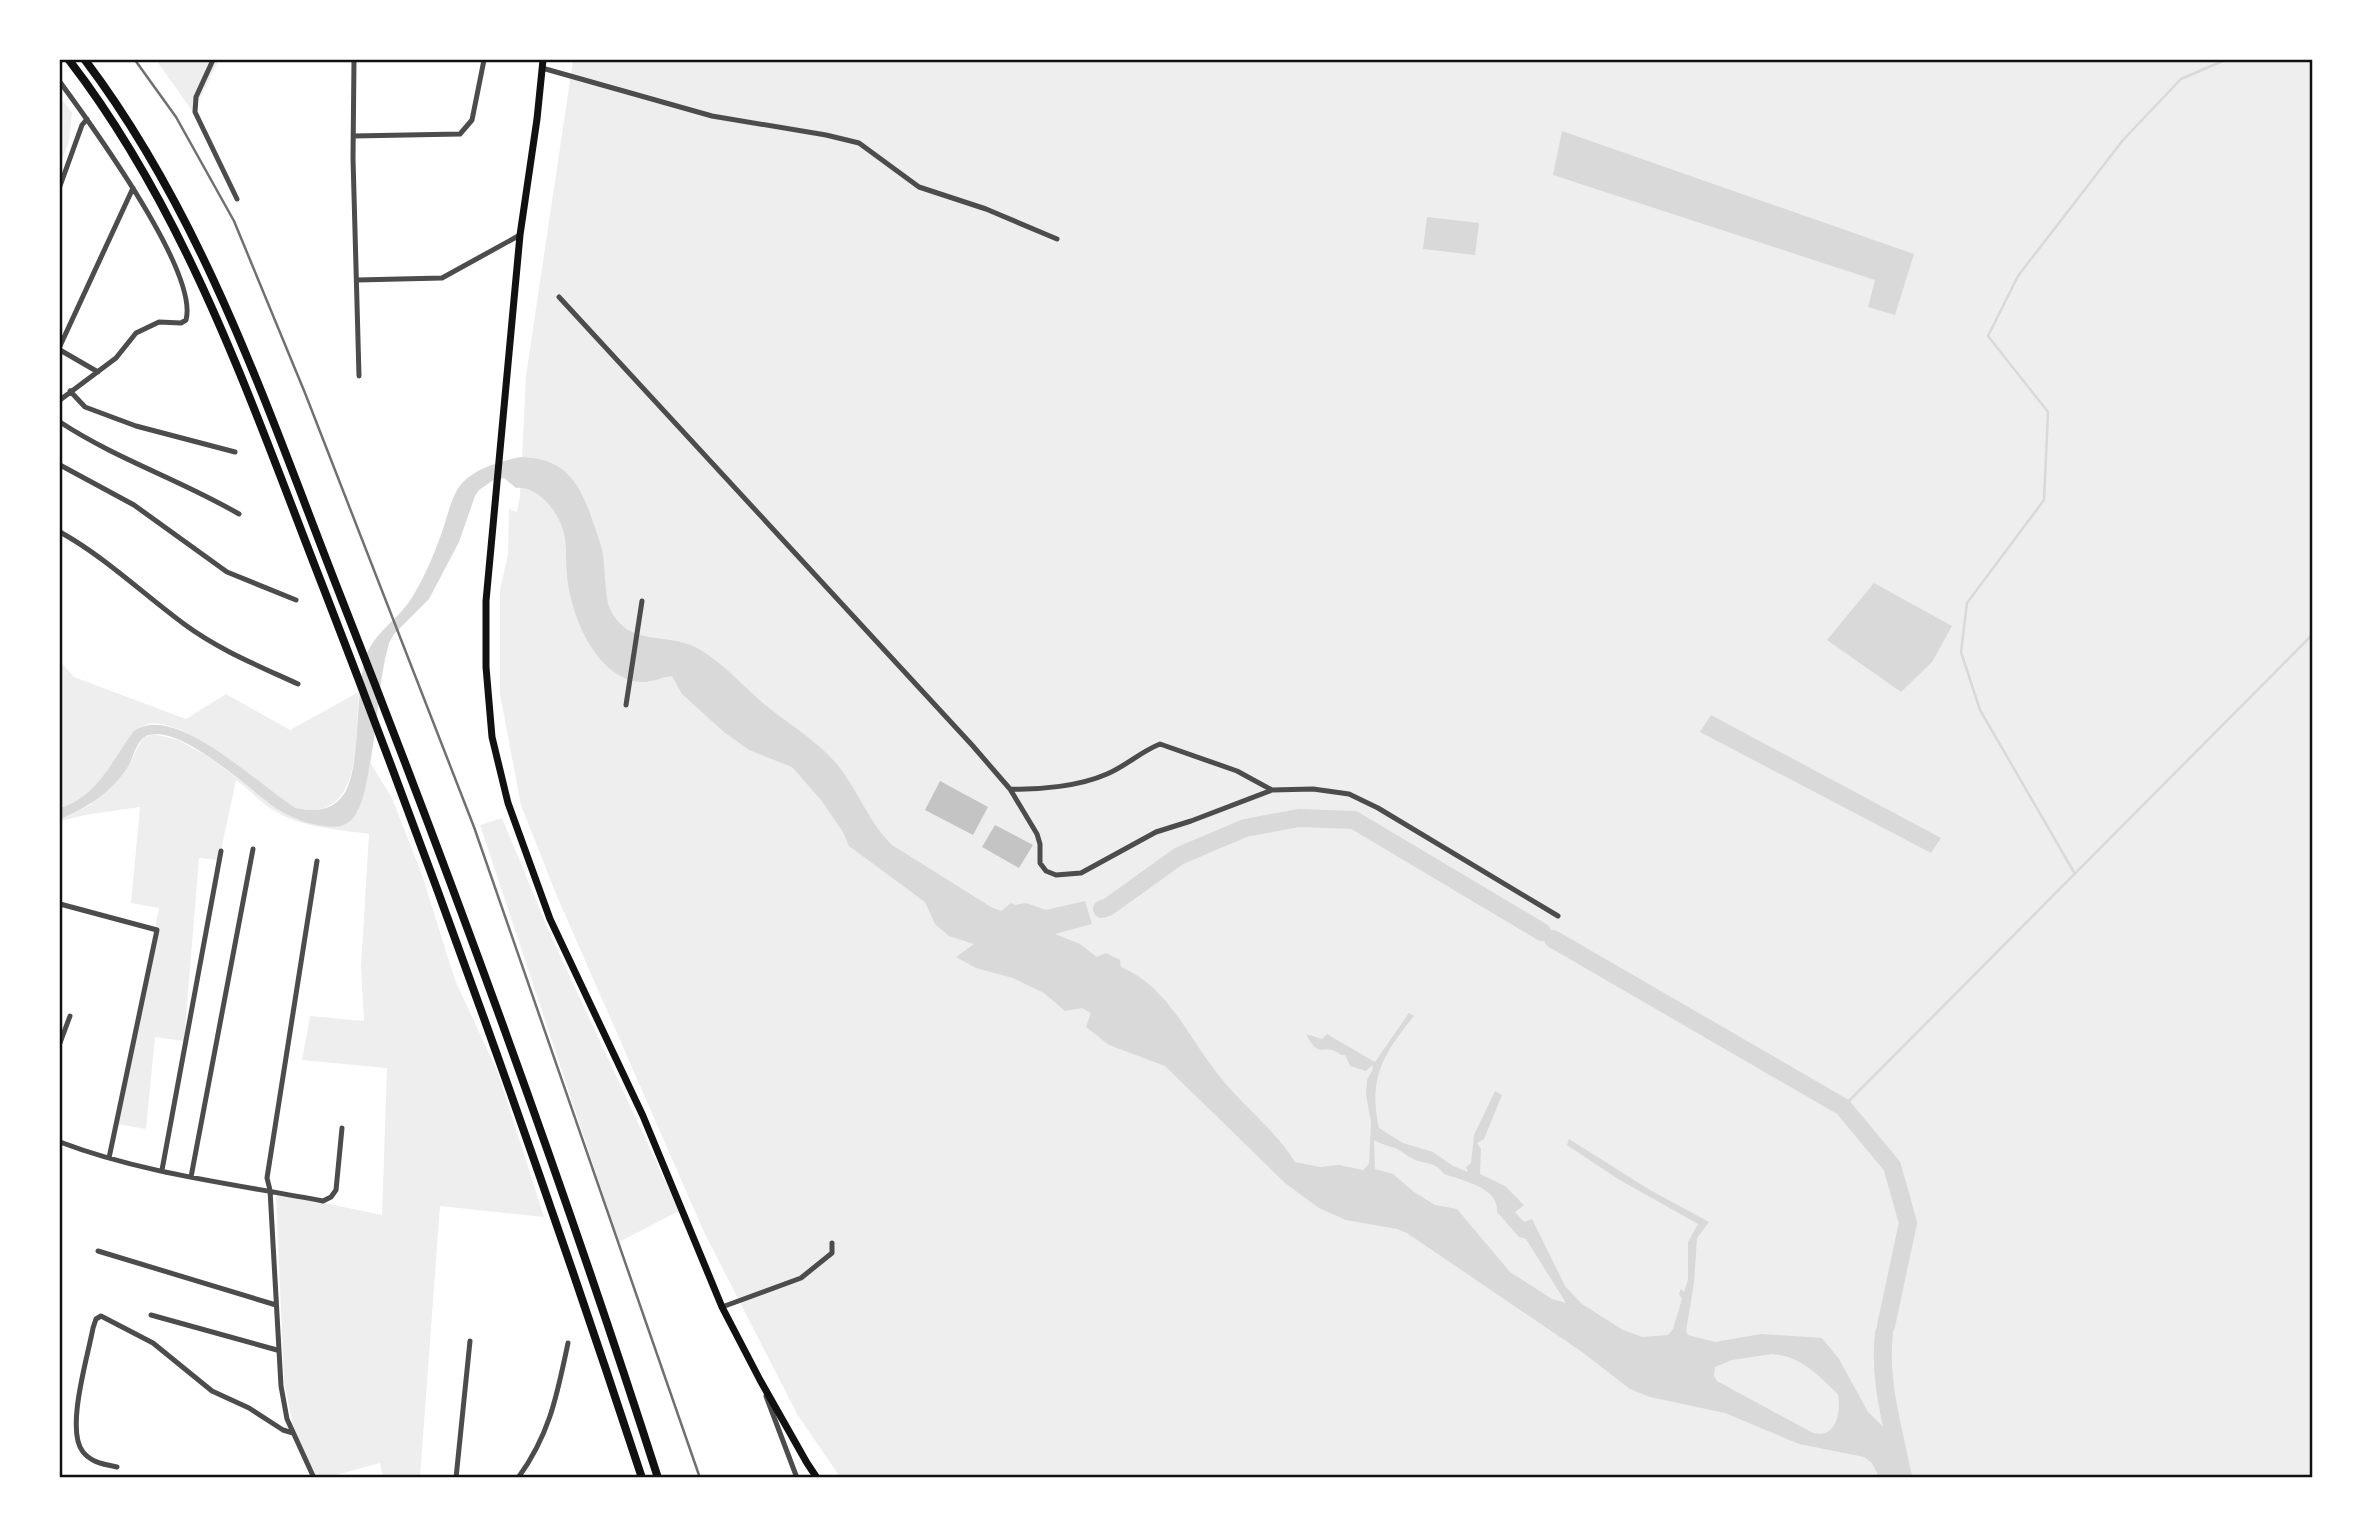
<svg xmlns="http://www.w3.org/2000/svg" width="2372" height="1537" font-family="'Alegreya Sans',sans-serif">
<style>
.green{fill:#eee}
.water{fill:#d9d9d9;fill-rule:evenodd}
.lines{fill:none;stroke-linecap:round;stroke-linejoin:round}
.stream{stroke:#d9d9d9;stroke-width:2.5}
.river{stroke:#d9d9d9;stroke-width:18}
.building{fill:#c4c4c4}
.minor{stroke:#4c4c4c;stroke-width:5}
.secondary{stroke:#111;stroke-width:7}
.trunk{stroke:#111;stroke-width:8}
.rail{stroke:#707070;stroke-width:2.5}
.neatline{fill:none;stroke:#111;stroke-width:2.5}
</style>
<rect width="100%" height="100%" fill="#fff"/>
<path class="green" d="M156,60h63l-26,52z
M573,60h1739v1417h-1472l-43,-63 -93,-182 -148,-338 -35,-89 -21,-111v-104l8,-36 1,-45 8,3 3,-16 6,-120z
M60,97l12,16 -3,29 -9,23z
M60,661l14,16 112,42 40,-25 64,36 69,-38c-4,43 5,132 -63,116 -33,-19 -112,-93 -148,-84 -12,4 -21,16 -27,26 -15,26 -32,49 -61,58z
M154,734l24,6 31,17 70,53 19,10 60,-8 12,-50 22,36 30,77 33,105 43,93 46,144 -104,-11 -20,271h-37l-3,-14 -51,14h-16l-20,-51 -9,-45 -8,-188 106,22 5,-147 -85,-8 8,-44 54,5 -3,-54 8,-133c-34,-5 -69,-6 -99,-26 -12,-8 -22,-20 -34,-28l-17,80 -20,-2 -15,183 -29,-4 -9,92 -29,-5 42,-216 -28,-5 9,-96 -55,8 -25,6v-2l30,-14 39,-40 12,-24 4,-4z
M502,818l48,116 129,277 -60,31 -139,-417z"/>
<path class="water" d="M1562,131l352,123 -19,61 -27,-8 7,-27 -322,-105z
M1427,217l52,6 -4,32 -52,-6z
M521,457c43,1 58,24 71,62 4,12 9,24 11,36 2,17 2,33 5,49 18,46 57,26 91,45 24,14 44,37 65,55 23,19 51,35 71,58 22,25 33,60 57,83l99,62 10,4 10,-8 4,2 11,-2 20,7 39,-9 7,23 -37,10 25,10 17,13 9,-4 14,7 1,7c47,20 66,68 96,106 24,32 57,55 78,89l25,5 19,-2 24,5 6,-6 2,-41 -5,-29 1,-14 6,-11 -1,-4 -6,6 -16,-5 -5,-11h-4c-17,-14 -21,7 -35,-21l16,5 5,-5 48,28 34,-49 5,3c-31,38 -46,63 -35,112l24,15 30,9 20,14 15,6 -2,-5 5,-4 3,-28 21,-44 7,4 -18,44 -7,4 4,6 -1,25 25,12 19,19 -9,7 9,10 8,-3 33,67 17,18 41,26 19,7 26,-2 5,-6 9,-30 -3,-5 2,-5 3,3 4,-12v-38l10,-18 -80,-45 -51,-34 2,-6 81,51 59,32 -12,16 -3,45 -8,48 2,4 27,7 46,-8 61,4 17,21 29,53 32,31 13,34h-34l-7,-14 -8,-6 -65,-13 -74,-31 -75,-16 -20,-8 -48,-37 -175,-119 -10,-4 -51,-9 -27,-12 -34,-25 -120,-117 -56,-21 -23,-18 5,-14 -9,-5 -17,3 -21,-18 -31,-15 -37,-10 -20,-11 18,-13 -25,-8 -14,-12 -10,-22 -76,-56 -6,-14 -22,-32 -29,-33 -43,-17 -25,-18 -42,-38 -10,-18c-9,1 -23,7 -31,6 -45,-3 -71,-68 -74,-107 -2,-16 1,-33 -5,-48 -6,-18 -26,-42 -46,-39l-12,-10 -12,3 -13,9 -4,6 -16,46 -30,57 -35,35 -5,9c-11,39 -11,81 -19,120 -3,16 -6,38 -14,51 -8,13 -19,14 -32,12 -16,-2 -30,-7 -45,-16 -28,-18 -96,-85 -130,-75 -12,3 -15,21 -20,30 -17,27 -40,42 -69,54v-11c38,-12 51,-46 73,-76 40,-33 128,56 163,76 18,4 37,3 48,-14 18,-28 10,-100 22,-137 7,-24 32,-37 45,-58 14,-22 25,-49 33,-73 5,-15 8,-32 19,-44 15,-15 38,-21 58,-25zM1374,1140c7,4 14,6 21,8 7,3 13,9 20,12 12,4 20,2 29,14 19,7 55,13 53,38l22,25 7,2 40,64 -14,-4 -42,-27 -53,-63 -22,-4 -21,-13 -21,-18 -18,-5zM1772,1354c29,2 46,21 66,40 3,17 -1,45 -25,39l-96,-52 -3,-5 1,-9 17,-7z
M1874,583l78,43 -20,36 -31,30 -74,-52z
M1711,715l230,123 -10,15 -231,-121z"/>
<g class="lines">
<path class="stream" d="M2075,874l-95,-164 -19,-58 6,-49 77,-103 4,-88 -60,-76 30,-60 105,-136 58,-61 44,-19
M1843,1107l469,-472"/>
<path class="river" d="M1102,909l6,-2 71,-51 66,-28 54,-10 55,2 188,112
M1553,939l290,168 49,59 16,57 -22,103
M1884,1333c-6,48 10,97 19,145"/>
</g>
<path class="building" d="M940,781l48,26 -15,28 -48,-25z
M995,825l38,20 -14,23 -37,-21z"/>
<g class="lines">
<path class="minor" d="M213,60l-17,37 -1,15 42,87
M354,60l-1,98 6,218
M542,66v2l170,48 114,19 33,8 60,44 67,22 71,30
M60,82c30,41 139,190 126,238l-5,3 -22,-1 -23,11 -20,25 -56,42
M353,136l107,-2 12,-14 12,-60
M60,186l22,-61 5,-6
M357,280l85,-2 78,-43
M559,297l413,448 38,44 27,45 3,10v19l6,8 10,4 25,-2 75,-41 35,-11 81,-31 41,-1 36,5 29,14 180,108
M60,346l73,-158
M60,350l38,22
M70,391l15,16 51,19 99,26
M60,422c56,37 121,58 179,92
M60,465l74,40 93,67 69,28
M60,532c45,25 82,61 124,92 35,26 75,42 114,60
M626,705l16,-104
M1010,789c30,1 70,-3 97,-15 19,-8 33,-22 53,-30l77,27 35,19
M60,904l97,26 -48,228
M60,1043l10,-27
M60,1142c84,32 175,42 263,59l8,-4 5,-7 6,-62
M162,1170l59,-319
M191,1177l62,-328
M98,1251l178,54
M722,1307l79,-29 31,-25v-10
M151,1315l126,35
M766,1396l31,82
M117,1467c-13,-3 -25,-4 -34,-15 -18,-22 5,-96 10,-124l3,-9 5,-3 52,27 59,48 37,17 34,22 10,3
M314,1478l-27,-59 -6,-33 -11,-196 -3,-12 50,-317
M456,1478l14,-137
M518,1478c32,-44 39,-83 50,-135"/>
<path class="secondary" d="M543,60l-6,59 -17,116 -34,366v66l6,70 16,66 42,116 93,197 79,191 38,73 47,83 10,15"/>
<path class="trunk" d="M69,60c121,157 184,348 256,532 113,292 219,588 317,886
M85,60c121,160 184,354 257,540 114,290 221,582 316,878"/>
<path class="rail" d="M135,60l41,57 58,104 71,172 169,434 226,651"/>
</g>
<rect width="2372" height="1537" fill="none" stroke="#ffffff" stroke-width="122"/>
<rect x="61" y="61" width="2250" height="1415" class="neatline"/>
</svg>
